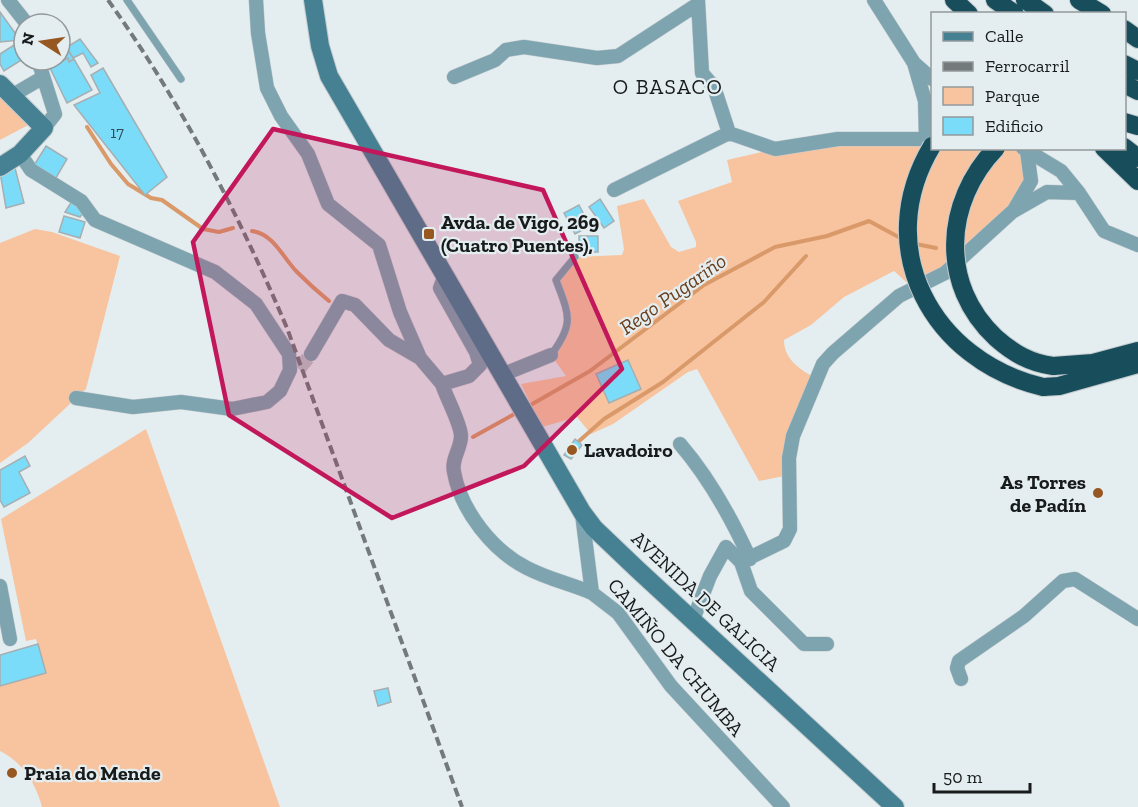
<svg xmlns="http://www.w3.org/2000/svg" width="1138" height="807" font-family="'Zilla Slab',serif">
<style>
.green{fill:#f7c49f}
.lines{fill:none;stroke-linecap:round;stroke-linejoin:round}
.stream{stroke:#d99969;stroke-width:4}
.building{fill:#7adcf8;stroke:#a6aeb1;stroke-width:1.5}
.street-tunnel{stroke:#bbc3c6;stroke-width:14;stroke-dasharray:14 7;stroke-linecap:butt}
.lane-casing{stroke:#c3cbce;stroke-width:8}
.street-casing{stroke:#c3cbce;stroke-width:15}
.secondary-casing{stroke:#c3cbce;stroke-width:20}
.highway-casing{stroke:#c3cbce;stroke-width:20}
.lane{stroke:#7ea4b0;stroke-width:7}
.street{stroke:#7ea4b0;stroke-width:14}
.secondary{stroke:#458193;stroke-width:18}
.highway{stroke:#184e5c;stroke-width:18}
.rail{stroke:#747a7b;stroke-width:4;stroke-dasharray:9 4.5;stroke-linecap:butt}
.highway-bridge-casing{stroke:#c3cbce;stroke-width:20;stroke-linecap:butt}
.highway-bridge{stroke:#184e5c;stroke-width:18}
.marked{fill:#c2185b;fill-opacity:0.2;stroke:#c2185b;stroke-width:4.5;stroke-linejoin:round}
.poi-dot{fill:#975721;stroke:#e4edf0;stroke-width:2}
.labels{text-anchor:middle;stroke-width:4.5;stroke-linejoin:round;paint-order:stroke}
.number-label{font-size:16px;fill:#304b53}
.poi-label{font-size:20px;font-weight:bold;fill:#181b1c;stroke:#e4edf0;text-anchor:start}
.street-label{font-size:20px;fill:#181b1c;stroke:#e4edf0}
.neighbourhood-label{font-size:21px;letter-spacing:1.5px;fill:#181b1c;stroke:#e4edf0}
.water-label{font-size:21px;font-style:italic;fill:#6a3e1b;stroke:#e4edf0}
</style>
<rect width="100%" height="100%" fill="#e4edf0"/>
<path class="green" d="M0,92l32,31 -32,17z
M903,137l29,11h91l8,33 -20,32 -66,60 -31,16 -20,-18 -50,26 -33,28 -27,15c0,20 17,30 33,39l-24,57 -4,39 -30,6 -62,-112 -9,3 -75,52 -22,10 -14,-17 -35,10 -21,-43 45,-8 -15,-21 17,-25 -12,-50 19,-23 47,-2 2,-6 -7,-43 27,-7 27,48 8,5 17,-5v-5l-18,-41 54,-19 -5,-22 48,-11z
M35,229l17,3 68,24 -34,133 -58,54 -28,20v-220z
M146,429l134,378h-238c-6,-24 -20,-45 -42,-56v-65l46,-13 -10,-34 -10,2 -25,-122z"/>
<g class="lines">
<path class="stream" d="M87,127l24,37 17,20 23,14 11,2 41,29 16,3 14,-4
M252,231c22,3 31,27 45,41 10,10 21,20 32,29
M916,244l20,4
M527,407l63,-36 114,-86 71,-38 52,-11 42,-15 35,19
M473,437l45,-25
M578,442l26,-23 59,-37 101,-80 42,-46"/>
</g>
<path class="building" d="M0,12l20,28 -20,2z
M60,39l14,20 -5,3 -1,-4 -18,10 -5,-8h15z
M80,39l18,24 -7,4 -8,-14 -10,5 -6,-11z
M14,45l9,14 -19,12 -4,-7v-10z
M68,58l1,4 5,-3 18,31 -25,13 -17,-35z
M103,68l64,109 -22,18 -71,-90 26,-12 -9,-18z
M46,146l21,13 -14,24 -22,-13z
M15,168l9,35 -18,5 -6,-36z
M600,199l14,22 -10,7 -15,-21z
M72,201l11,12 -3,4 -15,-5z
M579,205l11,21 -15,8 -11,-21z
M64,216l21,6 -5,16 -21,-6z
M579,236h19v16h-19z
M628,360l13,29 -32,14 -13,-29z
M575,439l7,6 -11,14 -7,-4z
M25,456l5,10 -11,6 11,21 -26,14 -4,-7v-30z
M38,644l8,29 -46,13v-31z
M388,688l3,14 -13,4 -4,-15z"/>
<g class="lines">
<path class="street-tunnel" d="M299,369l12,-15"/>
<defs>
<path id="lane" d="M127,0l54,79
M551,355c24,-32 18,-40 5,-75l19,-23"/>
<path id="street" d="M8,0l19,24
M256,0l2,33 9,55 14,28 27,38 20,50 51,41 21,67 20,46
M698,0l4,73 12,14 15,46 46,16 63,-10h94
M874,0l40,63 18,16
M38,60l17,54 -11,14
M914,63l11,38 1,38
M454,77l41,-17 11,-10 18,-3 73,11 21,-2 80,-52
M13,95l29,-17
M1023,148l38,23 18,22 25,38 34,14
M20,154l11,16 50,31 14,19 120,52 41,32 33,50 1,16 -10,21 -13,11 -35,7 -51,-7 -48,5 -57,-9
M614,190l115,-57
M1014,210l17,-29 -4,-30
M311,354l31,-53 13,4 34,35 31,18 22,26 27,-8 11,-11 -4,-13 -36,-64 5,-13
M504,374l47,-19
M442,384c4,13 19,40 19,52 0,13 -10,23 -7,36 7,39 39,79 73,96 21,11 44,16 65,25
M680,444c30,35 51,73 70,115
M582,514l10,79 26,20 53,73 112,121
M741,562l10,29 53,53h23
M0,586l10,53
M693,620l17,-44 16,-29 15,15 43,-21 6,-12 -1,-71 4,-22 30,-72 10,-11 66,-57 46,-23 67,-61 35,-20 32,1
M961,679l-4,-11 2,-7 65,-45 39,-35 12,-2 63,40"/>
<path id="secondary" d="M313,0l7,46 9,30 253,436 12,16 43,41 258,238
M0,84l44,44 -24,26 -20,13"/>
<path id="highway" d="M954,0l15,14
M995,0l20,14
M1025,0l20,14
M1079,0l23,14
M1124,29l14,10
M1124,64l14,7
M1124,84l14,7
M1124,122l14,4
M1124,147l14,11
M1104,148l34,33
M1053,366l40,-3 45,-12
M1043,387l16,-1 79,-22"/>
</defs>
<use href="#lane" class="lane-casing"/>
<use href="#street" class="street-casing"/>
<use href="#secondary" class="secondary-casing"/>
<use href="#highway" class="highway-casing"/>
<use href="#lane" class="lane"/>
<use href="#street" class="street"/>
<use href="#secondary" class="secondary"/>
<use href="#highway" class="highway"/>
<path class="rail" d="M108,0c73,102 130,213 179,328l175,479"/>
<defs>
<path id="highway-bridge" d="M932,146c-61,102 0,215 111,241
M996,148c-52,54 -57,137 0,190 17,15 34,25 57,28"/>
</defs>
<use href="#highway-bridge" class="highway-bridge-casing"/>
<use href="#highway-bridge" class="highway-bridge"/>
</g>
<path class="marked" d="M273,129l270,61 79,179 -98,97 -132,52 -163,-103 -36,-173z"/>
<g class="poi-dot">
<rect x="423" y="228" width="12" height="12" rx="3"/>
<circle cx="572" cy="450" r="6"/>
<circle cx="1098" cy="493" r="6"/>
<circle cx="12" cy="773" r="6"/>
</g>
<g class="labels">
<g class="number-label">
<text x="117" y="138">17</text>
</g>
<g class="poi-label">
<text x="441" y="229">Avda. de Vigo, 269<tspan x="441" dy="23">(Cuatro Puentes),</tspan></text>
<text x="584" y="457">Lavadoiro</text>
<text x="1086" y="489" text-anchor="end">As Torres<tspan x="1086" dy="23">de Padín</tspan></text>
<text x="24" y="780">Praia do Mende</text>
</g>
<g class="street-label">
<text transform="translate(706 601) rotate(43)" y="7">AVENIDA DE GALICIA</text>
<text transform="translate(676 657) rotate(50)" y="7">CAMIÑO DA CHUMBA</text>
</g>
<g class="neighbourhood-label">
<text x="668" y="94">O BASACO</text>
</g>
<g class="water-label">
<text transform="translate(673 294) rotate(-35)" y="7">Rego Pugariño</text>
</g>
</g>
<rect x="931" y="12" width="195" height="138" fill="#e4edf0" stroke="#92999b" stroke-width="1.5"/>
<rect x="943" y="32" width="30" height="9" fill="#458193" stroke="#92999b" stroke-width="1.5"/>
<text x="985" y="42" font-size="18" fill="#181b1c">Calle</text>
<rect x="943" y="62" width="30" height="9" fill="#747a7b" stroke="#92999b" stroke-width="1.5"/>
<text x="985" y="72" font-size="18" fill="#181b1c">Ferrocarril</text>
<rect x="943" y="87" width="30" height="18" fill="#f7c49f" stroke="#92999b" stroke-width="1.5"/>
<text x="985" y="102" font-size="18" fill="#181b1c">Parque</text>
<rect x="943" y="117" width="30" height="18" fill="#7adcf8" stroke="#92999b" stroke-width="1.5"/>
<text x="985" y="132" font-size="18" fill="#181b1c">Edificio</text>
<g transform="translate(42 42) rotate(282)"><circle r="28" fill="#e4edf0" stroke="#92999b" stroke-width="1.5"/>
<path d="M0-4.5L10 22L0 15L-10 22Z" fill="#975721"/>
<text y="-9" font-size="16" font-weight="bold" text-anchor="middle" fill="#181b1c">N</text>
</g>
<path d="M934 783v9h96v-9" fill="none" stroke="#181b1c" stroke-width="3"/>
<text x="943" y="783" font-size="18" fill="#181b1c" stroke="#e4edf0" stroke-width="4.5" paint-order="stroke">50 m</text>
</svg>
